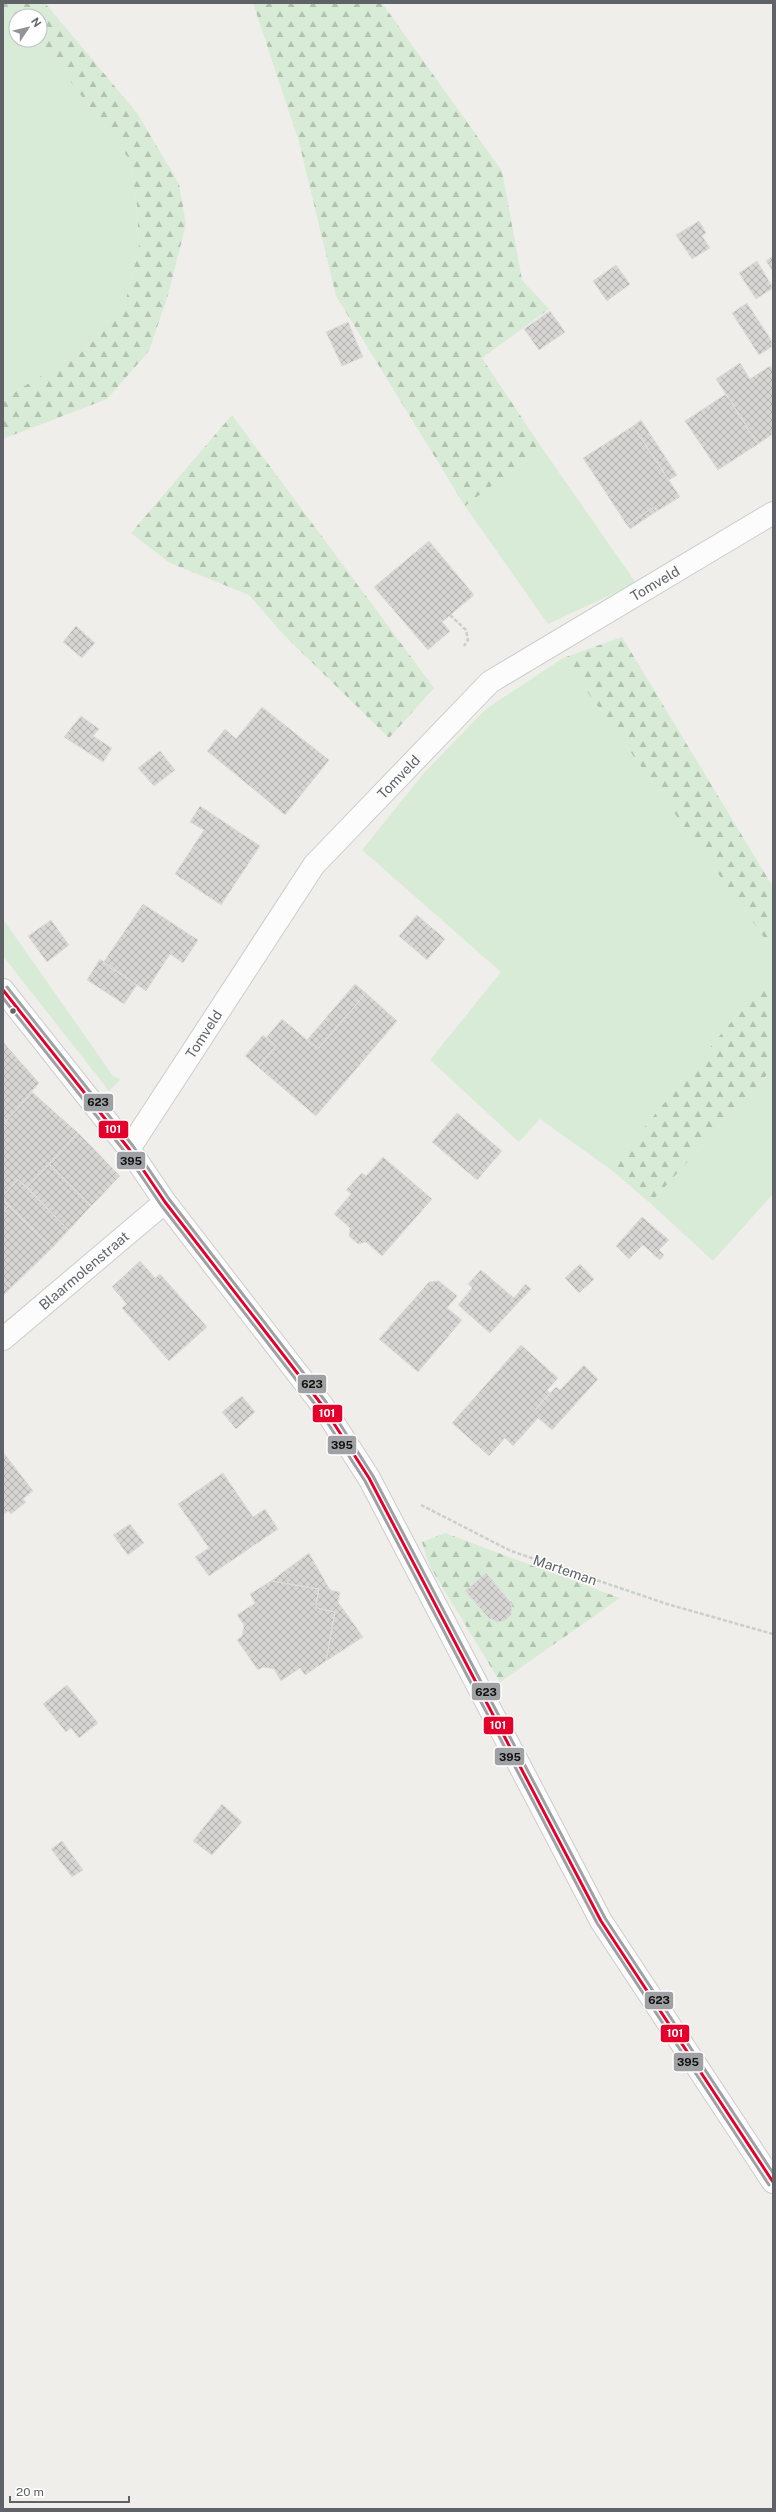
<svg xmlns="http://www.w3.org/2000/svg" width="776" height="2512" font-family="'Public Sans',sans-serif">
<style>
.green{fill:#d8ebd6}
.forest{fill:url(#forest-firs)}
.building{fill:url(#building-cross-hatch);stroke:#deddd9}
.lines{fill:none;stroke-linecap:round;stroke-linejoin:round}
.minor-casing{stroke:#cbcccc;stroke-width:24}
.path{stroke:#cacfcc;stroke-width:2.5;stroke-dasharray:4 2;stroke-linecap:butt}
.minor{stroke:#fdfcfc;stroke-width:22}
.bus-1-casing{stroke:#fff;stroke-width:6}
.bus-2-casing{stroke:#fff;stroke-width:6}
.bus-3-casing{stroke:#fff;stroke-width:6}
.bus-1{stroke:#e4002b;stroke-width:3}
.bus-2{stroke:#9fa1a4;stroke-width:3}
.bus-3{stroke:#9fa1a4;stroke-width:3}
.bus-dot{fill:#5f6368;stroke:#fff;stroke-width:1.5}
.labels{text-anchor:middle;stroke-width:3;stroke-linejoin:round;paint-order:stroke}
.street-label{font-size:14px;fill:#5f6368;stroke:#fff}
.line-badge{stroke:#fff;stroke-width:1.5}
.badge-label{font-size:11px;text-anchor:middle;font-weight:bold;fill:#fff}
.pale-badge-label{font-size:11px;text-anchor:middle;font-weight:bold;fill:#111}
</style>
<defs>
<pattern id="forest-firs" width="22" height="20" patternUnits="userSpaceOnUse"><rect width="22" height="20" fill="#d8ebd6"/><path d="M5 1l3.5 6h-7zM16 11l3.5 6h-7z" fill="#b2c2b1"/></pattern>
<pattern id="building-cross-hatch" width="8" height="8" patternUnits="userSpaceOnUse"><rect width="8" height="8" fill="#d6d5d3"/><path d="M0 0l8 8M0 8l8-8" fill="none" stroke="#b1b0af"/></pattern>
</defs>
<rect width="100%" height="100%" fill="#efeeea"/>
<path class="green" d="M3,7l13,13v20h20l13,13 81,107 7,44 2,44 -13,51 -42,51 -81,49z
M542,448l94,135 -88,41 -83,-118z
M563,658l210,292v21l-163,198 -70,-50 -21,23 -89,-82 71,-88 -139,-122 62,-77 62,-64z
M3,919l110,157 8,3 -12,12 -106,-135z
M773,1068v126l-60,67 -63,-58z"/>
<path class="forest" d="M3,3h42l92,110 42,71 7,40 -18,71 -19,56 -42,48 -104,40v-40l81,-49 42,-51 13,-51 -2,-44 -7,-44 -81,-107 -13,-13h4v-24h-24v4l-13,-13z
M253,3h129l120,168 20,109 27,29 -67,49 60,90 -77,58 -129,-210 -37,-154z
M232,415l202,273 -45,50 -106,-104 -34,-39 -79,-32 -39,-30z
M622,637l151,250v63l-210,-292z
M773,971v97l-123,135 -40,-34z
M445,1533l175,65 -120,84 -71,-117 -7,-23z"/>
<path class="building" d="M699,221l7,12 -4,3 8,12 -18,11 -16,-24z
M773,256v15l-7,-10z
M757,261l16,27 -17,11 -17,-26z
M616,265l14,19 -23,17 -14,-20z
M747,303l26,40v3l-14,9 -27,-42z
M550,311l15,21 -26,18 -15,-21z
M348,322l15,35 -21,9 -16,-34z
M740,363l10,16 20,-13 3,4v64l-15,10 -42,-65z
M726,394l32,50 -40,26 -33,-49z
M641,420l36,55 -8,5 -36,-54z
M633,426l47,71 -23,14 -3,-4 -27,18 -44,-67z
M654,507l3,4 -27,18 -3,-4z
M429,541l45,54 -32,27 8,9 -22,19 -54,-63z
M76,626l19,17 -13,15 -19,-16z
M262,707l67,53 -44,55 -78,-64 18,-22 11,10z
M81,716l18,13 -6,7 19,12 -9,14 -39,-25z
M160,751l15,19 -21,16 -16,-18z
M200,806l60,40 -39,59 -46,-31 29,-44 -14,-8z
M143,904l55,36 -15,23 -13,-9 -24,37 -43,-28z
M417,915l28,24 -18,21 -28,-24z
M51,920l18,25 -22,17 -19,-26z
M100,959l37,26 -13,19 -37,-24z
M355,984l11,9 -48,56 -11,-9z
M366,993l31,28 -81,95 -58,-49 18,-21 -10,-8 16,-19 36,30z
M263,1035l13,11 -18,21 -13,-11z
M3,1042l36,41 -36,42z
M32,1092l46,41 -51,54 -9,-8 -15,17v-71z
M457,1113l45,38 -25,29 -45,-38z
M78,1133l42,43 -29,30 -42,-42z
M383,1157l49,42 -50,57 -16,-14 -8,2 -9,-8 1,-8 -16,-14 17,-20 -5,-4 16,-17 4,3z
M49,1164l42,42 -22,24 -42,-43z
M18,1179l51,51 -17,18 -49,-48v-4z
M3,1200l6,5 -6,8z
M9,1205l43,43 -41,40 -8,-9v-66z
M642,1217l27,23 -10,10 5,5 -4,5 -17,-15 -14,14 -13,-13z
M140,1261l15,17 5,-4 47,53 -38,34 -47,-53 5,-4 -15,-17z
M580,1264l14,15 -15,14 -14,-15z
M481,1270l33,28 11,-14 6,5 -41,44 -32,-28 14,-17 -4,-4z
M3,1279l8,9 -8,8z
M439,1281l18,15 -10,12 15,12 -44,52 -39,-33 50,-57z
M521,1345l37,33 -11,12 3,3 -17,19 23,-25 4,3 24,-25 14,14 -46,51 -14,-12 -25,28 -8,-8 -16,18 -37,-33z
M242,1396l13,16 -19,17 -14,-17z
M3,1452l30,39 -10,8 3,3 -15,12 -3,-3 -5,4z
M223,1473l30,44 12,-8 13,20 -69,47 -14,-19 14,-9 -31,-44z
M130,1524l14,19 -16,12 -15,-20z
M309,1553l21,37 10,2 -2,10 25,35 -37,24 9,-49 -15,-3 -4,-4 3,-16 -48,-8z
M486,1573l26,31 -1,11 -7,6 -7,1 -8,-4 -24,-27z
M271,1581l48,8 -3,16 4,4 15,3 -9,49 -21,14 -5,-7 -19,13 -7,-12 -11,-2 -5,3 -21,-30 5,-4 2,-11 -7,-10 18,-12 -5,-9z
M67,1685l31,38 -19,15 -8,-10 -5,4 -23,-28z
M222,1804l20,18 -30,33 -19,-14z
M62,1841l21,29 -11,7 -21,-28z"/>
<g class="lines">
<defs>
<g id="minor">
<path d="M3,990l126,159 36,53 157,203 47,73 232,443 172,261"/>
<path id="s1" d="M129,1149l185,-284 176,-183 283,-169"/>
<path id="s2" d="M3,1339l162,-137"/>
</g>
</defs>
<use href="#minor" class="minor-casing"/>
<path class="path" d="M450,615l16,15 2,10 -4,6
M421,1505l90,46 156,53 106,30"/>
<use href="#minor" class="minor"/>
<defs>
<path id="bus-1" d="M3,990l126,159 36,53 157,203 47,73 232,443 172,261"/>
<path id="bus-2" d="M3,998l122,154 36,53 157,203 47,73 232,442 172,262"/>
<path id="bus-3" d="M7,987l126,159 36,53 157,203 47,74 232,442 168,255"/>
</defs>
<use href="#bus-1" class="bus-1-casing"/>
<use href="#bus-2" class="bus-2-casing"/>
<use href="#bus-3" class="bus-3-casing"/>
<use href="#bus-1" class="bus-1"/>
<use href="#bus-2" class="bus-2"/>
<use href="#bus-3" class="bus-3"/>
</g>
<circle class="bus-dot" cx="13" cy="1011" r="3.5"/>
<g class="labels">
<g class="street-label">
<text dy="5" stroke="none"><textPath href="#s1" startOffset="785">Tomveld</textPath></text>
<text dy="5" stroke="none"><textPath href="#s1" startOffset="461">Tomveld</textPath></text>
<text dy="5" stroke="none"><textPath href="#s1" startOffset="137">Tomveld</textPath></text>
<text dy="5" stroke="none"><textPath href="#s2" startOffset="106">Blaarmolenstraat</textPath></text>
<text transform="translate(565 1570) rotate(19)" y="5">Marteman</text>
</g>
</g>
<g class="line-badge">
<rect x="83" y="1093" width="31" height="19" rx="4" fill="#9fa1a4"/>
<rect x="98" y="1120" width="31" height="19" rx="4" fill="#e4002b"/>
<rect x="116" y="1151" width="30" height="19" rx="4" fill="#9fa1a4"/>
<rect x="297" y="1374" width="30" height="20" rx="4" fill="#9fa1a4"/>
<rect x="312" y="1404" width="31" height="19" rx="4" fill="#e4002b"/>
<rect x="327" y="1435" width="30" height="20" rx="4" fill="#9fa1a4"/>
<rect x="471" y="1682" width="30" height="19" rx="4" fill="#9fa1a4"/>
<rect x="483" y="1716" width="31" height="19" rx="4" fill="#e4002b"/>
<rect x="494" y="1747" width="31" height="19" rx="4" fill="#9fa1a4"/>
<rect x="644" y="1991" width="30" height="19" rx="4" fill="#9fa1a4"/>
<rect x="660" y="2024" width="30" height="19" rx="4" fill="#e4002b"/>
<rect x="673" y="2052" width="31" height="20" rx="4" fill="#9fa1a4"/>
</g>
<g class="badge-label">
<text x="113" y="1133">101</text>
<text x="327" y="1417">101</text>
<text x="498" y="1729">101</text>
<text x="675" y="2037">101</text>
</g>
<g class="pale-badge-label">
<text x="98" y="1106">623</text>
<text x="131" y="1165">395</text>
<text x="312" y="1388">623</text>
<text x="342" y="1449">395</text>
<text x="486" y="1696">623</text>
<text x="510" y="1761">395</text>
<text x="659" y="2004">623</text>
<text x="688" y="2066">395</text>
</g>
<rect width="776" height="2512" fill="none" stroke="#5f6368" stroke-width="8"/>
<g transform="translate(28 28) rotate(55)"><circle r="19" fill="#ffffff" stroke="#bfc1c3"/>
<path d="M0-3L7 15L0 10L-7 15Z" fill="#919496"/>
<text y="-6" font-size="11" font-weight="bold" text-anchor="middle" fill="#5f6368">N</text>
</g>
<path d="M10 2496v6h119v-6" fill="none" stroke="#5f6368" stroke-width="2"/>
<text x="16" y="2496" font-size="12" fill="#5f6368" stroke="#ffffff" stroke-width="3" paint-order="stroke">20 m</text>
</svg>
